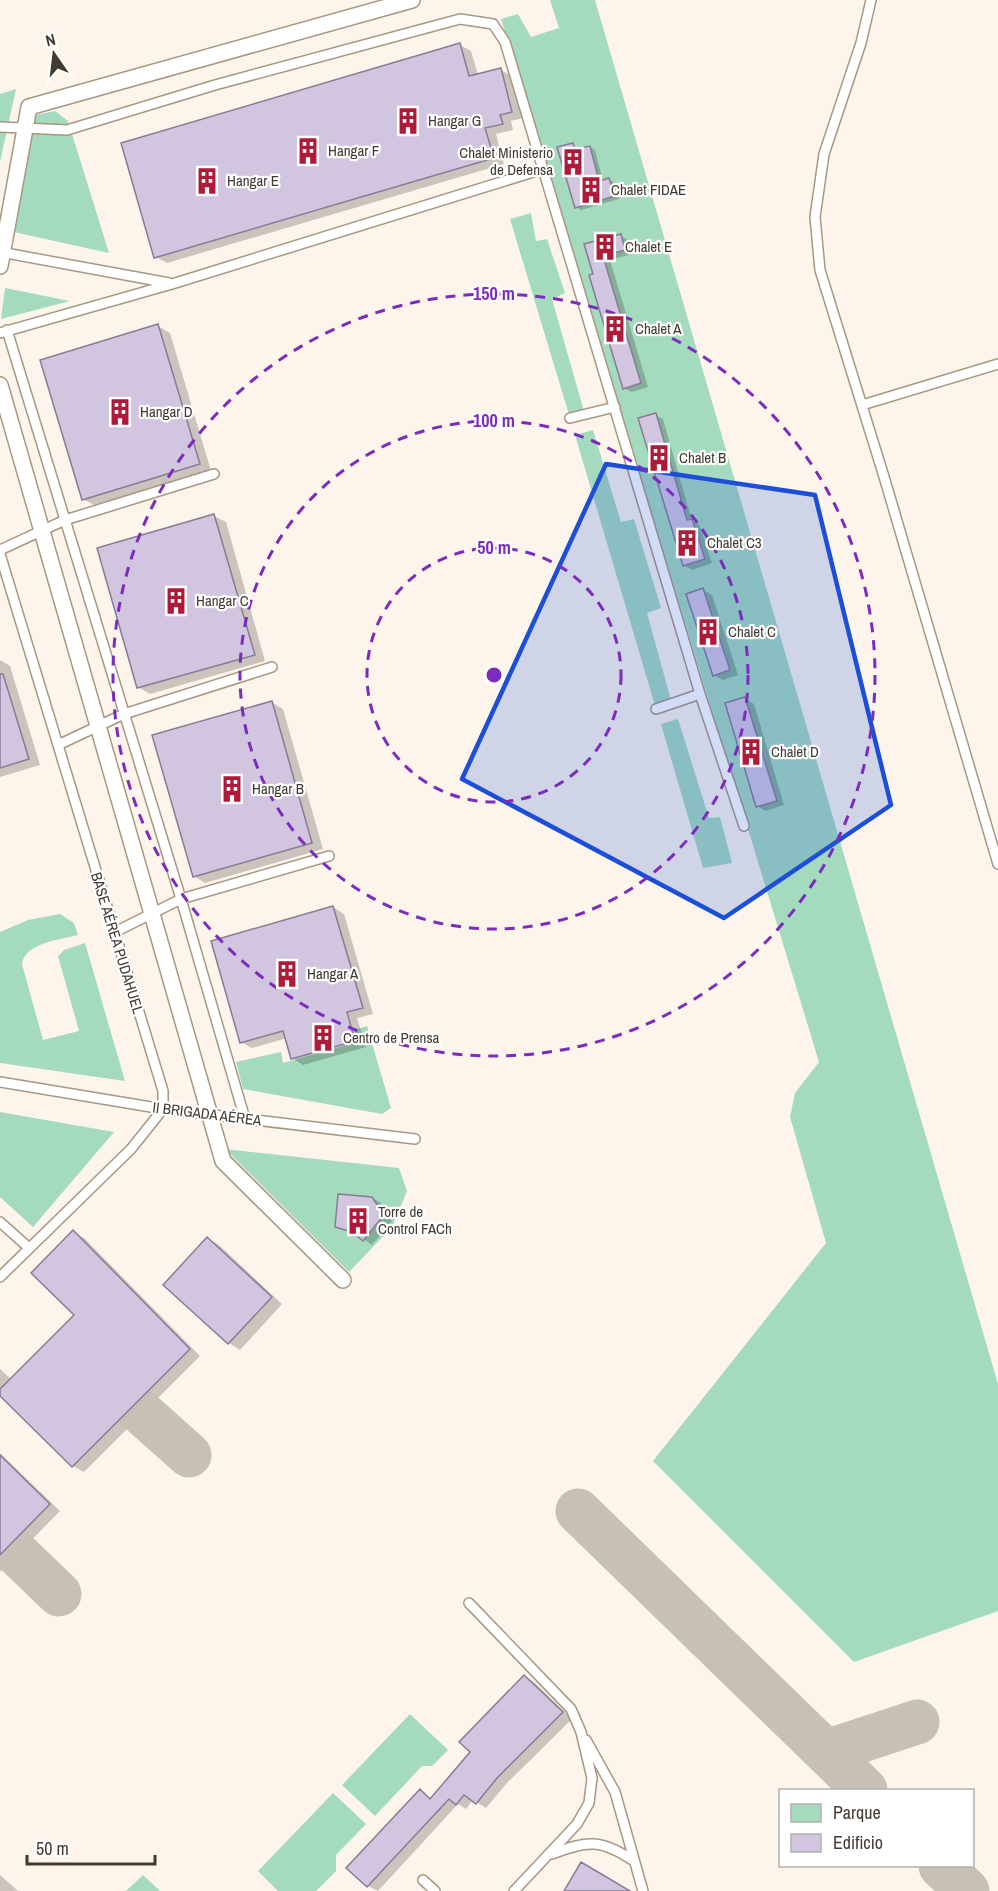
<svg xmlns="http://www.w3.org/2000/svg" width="998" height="1891" font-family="'Archivo Narrow',sans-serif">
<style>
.green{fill:#a4dabd}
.shadow{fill:#0003}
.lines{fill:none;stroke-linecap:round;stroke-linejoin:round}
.taxiway{stroke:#c8c0b6;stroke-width:45}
.building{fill:#d1c5e0;stroke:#877c95;stroke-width:1.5}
.service-casing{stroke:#a99781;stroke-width:12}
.pedestrian-casing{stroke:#a99781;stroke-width:18}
.service{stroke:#fff;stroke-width:9}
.pedestrian{stroke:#fff;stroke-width:15}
.marked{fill:#1d4ed8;fill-opacity:0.2;stroke:#1d4ed8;stroke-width:4.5;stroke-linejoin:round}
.ring{fill:none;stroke:#7b2cbf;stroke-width:3;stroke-dasharray:10 8}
.labels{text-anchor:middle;stroke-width:4.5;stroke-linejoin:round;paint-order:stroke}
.poi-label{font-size:15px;fill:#423a31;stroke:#fff;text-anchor:start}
.street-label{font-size:15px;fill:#423a31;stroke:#fff}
.centre{fill:#7b2cbf;stroke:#fff;stroke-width:3}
.ring-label{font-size:18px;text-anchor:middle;font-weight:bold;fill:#7b2cbf;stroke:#fff;stroke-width:4.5;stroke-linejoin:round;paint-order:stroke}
</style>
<rect width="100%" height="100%" fill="#fdf5ec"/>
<path class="green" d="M550,0h45l403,1384v227l-144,51 -201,-201 173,-218 -36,-126 5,-24 24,-31 -318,-1043 17,-5 13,23 28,-9z
M16,89l-16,73v-68z
M55,111l13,10 41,132 -100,-22 26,-116z
M531,213l5,28 11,-2 18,54 -13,6 33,116 -15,3 -60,-199z
M5,288l65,13 -69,18z
M593,430l28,92 13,-3 27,89 -14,5 25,91 -16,5 -81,-274z
M678,719l31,99 11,-1 12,46 -29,5 -42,-144z
M60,914l14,9 4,12c-19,5 -53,8 -56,29l21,76 36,-9 -21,-75 6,-6 21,-7 40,138 -125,-18v-131l28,-12z
M367,1026l24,82 -9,6 -139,-25 -7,-27 45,-10 2,11 74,-21 -3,-12z
M0,1112l114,20 -81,95 -33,-30z
M225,1149l174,19 8,23 -15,36 -43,45z
M410,1714l38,36 -16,16h-10l-47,50 -33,-31z
M333,1793l33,31 -30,31v16l-20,20h-38l-20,-20z
M143,1875l17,16h-34z"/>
<path class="shadow" d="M460,45l11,6 7,24 23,-5 11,6 11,42 -12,3 2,9 -17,4 8,30 -337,99 -11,-6z
M573,145l6,5 11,-3 5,3 8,31 6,-1 6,3 4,16 -38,11 -5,-3z
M620,236l8,4 4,14 -22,6 38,127 -16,5 -8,-4 -38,-143z
M158,326l12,7 41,138 -117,34 -11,-6z
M655,415l8,4 29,102 7,3 13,39 -20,7 -8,-5z
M214,516l12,6 39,139 -115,33 -12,-7z
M703,590l9,5 26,80 -15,5 -9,-5z
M0,660l10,6 30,99 -40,12z
M745,699l9,5 30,101 -18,6 -9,-5z
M271,702l12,7 40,140 -118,34 -11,-7z
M333,907l11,7 29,100 -16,4 9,29 -63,18 -11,-7 -5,-20 -35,10 -11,-6z
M372,1198l9,5 11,18 -20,24 -15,-11 -20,-8z
M73,1232l11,6 116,118 -116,116 -11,-6 -73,-72v-25l12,11 64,-65z
M208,1239l11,6 63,59 -42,46 -11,-7z
M0,1453l60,58 -60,61z
M525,1677l9,5 38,37 -65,64 -21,25 -13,-8 -7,9 -8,-5 -80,87 -10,-5 52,-95 12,8 40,-47z
M0,1875l18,16h-18z"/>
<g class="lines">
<path class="taxiway" d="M134,1406l55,49
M578,1511l287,279
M9,1546l50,48
M826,1752l91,-30
M941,1866l26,25"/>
</g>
<path class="building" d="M460,43l9,33 32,-8 11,44 -12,3 3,9 -18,4 9,30 -340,100 -33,-115z
M573,143l2,6 15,-3 9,35 10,-3 6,18 -40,12 -18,-61z
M621,234l4,16 -22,6 38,127 -18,6 -34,-114 4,-1 -9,-30z
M158,324l42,140 -118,36 -42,-140z
M656,413l31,107 5,-1 13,40 -22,7 -45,-148z
M214,514l41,141 -118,33 -40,-140z
M703,588l27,82 -17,6 -27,-82z
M0,674h3l26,85 -29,9z
M745,697l32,104 -21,6 -31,-104z
M272,701l40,142 -119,34 -41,-142z
M333,906l30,102 -16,4 8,29 -64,18 -8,-28 -43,12 -29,-102z
M338,1194l34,3 12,18 -21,26 -11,-9 -17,-5z
M73,1230l117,119 -118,118 -72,-71v-7l74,-74 -43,-42z
M207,1237l65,60 -44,47 -65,-59z
M0,1455l50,49 -50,51z
M524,1675l39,37 -66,66 -21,26 -12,-9 -8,10 -7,-6 -82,88 -21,-19 74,-79 10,10 40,-47 -11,-10z
M581,1862l49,29h-66z"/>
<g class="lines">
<defs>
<path id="service" d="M871,0l-10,43 -37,111 -9,63 5,53 65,210 113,384
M0,127l67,3 148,-45 245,-66 33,5 12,18 195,652 44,132
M0,252l169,31
M7,330l174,569 64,220
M0,333l172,-49 371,-115
M862,405l136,-41
M570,418l45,-11
M0,550l65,-30 149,-46
M0,554l163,537v18l-32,40 -131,128
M656,709l44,-15
M58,745l66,-31 148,-47
M113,933l68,-34 148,-43
M0,1082l163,27 252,30
M0,1222l28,25
M469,1603l102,106 10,23 11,46 -3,25 -12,21 -63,67
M586,1740l29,52 28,99
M552,1854c36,-14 49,-15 82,7
M423,1880l12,11"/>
<path id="pedestrian" d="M0,266l29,-159 383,-107
M0,385l223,776 120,119"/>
</defs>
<use href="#service" class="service-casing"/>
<use href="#pedestrian" class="pedestrian-casing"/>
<use href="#service" class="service"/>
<use href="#pedestrian" class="pedestrian"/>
</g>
<path class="marked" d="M606,464l209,31 76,310 -167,113 -262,-139z"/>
<g class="ring">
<circle cx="494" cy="675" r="127"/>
<circle cx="494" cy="675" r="254"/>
<circle cx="494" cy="675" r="381"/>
</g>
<defs>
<symbol id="building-bare" viewBox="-9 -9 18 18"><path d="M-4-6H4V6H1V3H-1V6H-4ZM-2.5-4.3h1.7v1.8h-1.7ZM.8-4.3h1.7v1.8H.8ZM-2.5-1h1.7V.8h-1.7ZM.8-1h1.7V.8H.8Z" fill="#ae1a38" stroke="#fff" stroke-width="2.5" paint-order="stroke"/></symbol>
</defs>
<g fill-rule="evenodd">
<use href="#building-bare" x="389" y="102" width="38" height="38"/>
<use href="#building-bare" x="289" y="132" width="38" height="38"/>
<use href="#building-bare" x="554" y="143" width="38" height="38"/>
<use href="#building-bare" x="188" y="162" width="38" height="38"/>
<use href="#building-bare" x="572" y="171" width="38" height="38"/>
<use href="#building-bare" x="586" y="228" width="38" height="38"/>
<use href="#building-bare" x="596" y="310" width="38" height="38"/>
<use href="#building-bare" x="101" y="393" width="38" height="38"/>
<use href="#building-bare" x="640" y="439" width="38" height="38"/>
<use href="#building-bare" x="668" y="524" width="38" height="38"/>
<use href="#building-bare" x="157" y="582" width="38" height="38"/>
<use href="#building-bare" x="689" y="613" width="38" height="38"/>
<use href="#building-bare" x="732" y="733" width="38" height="38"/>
<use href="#building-bare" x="213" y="770" width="38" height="38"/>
<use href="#building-bare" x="268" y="955" width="38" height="38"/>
<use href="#building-bare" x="304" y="1019" width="38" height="38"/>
<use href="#building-bare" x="339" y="1202" width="38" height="38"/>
</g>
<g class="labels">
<g class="poi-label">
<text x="428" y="126">Hangar G</text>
<text x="328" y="156">Hangar F</text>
<text x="553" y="158" text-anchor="end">Chalet Ministerio<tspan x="553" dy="17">de Defensa</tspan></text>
<text x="227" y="186">Hangar E</text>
<text x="611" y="195">Chalet FIDAE</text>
<text x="625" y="252">Chalet E</text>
<text x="635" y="334">Chalet A</text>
<text x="140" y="417">Hangar D</text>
<text x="679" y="463">Chalet B</text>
<text x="707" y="548">Chalet C3</text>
<text x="196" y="606">Hangar C</text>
<text x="728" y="637">Chalet C</text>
<text x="771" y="757">Chalet D</text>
<text x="252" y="794">Hangar B</text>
<text x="307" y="979">Hangar A</text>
<text x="343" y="1043">Centro de Prensa</text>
<text x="378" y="1217">Torre de<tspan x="378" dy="17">Control FACh</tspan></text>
</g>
<g class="street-label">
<text transform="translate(117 943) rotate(73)" y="5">BASE AÉREA PUDAHUEL</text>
<text transform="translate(207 1114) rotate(7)" y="5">II BRIGADA AÉREA</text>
</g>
</g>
<circle cx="494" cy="675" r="9" class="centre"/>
<g class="ring-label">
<text x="494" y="300">150 m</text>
<text x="494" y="427">100 m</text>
<text x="494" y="554">50 m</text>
</g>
<rect x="779" y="1789" width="195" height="78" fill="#ffffff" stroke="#b3b0ad" stroke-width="1.5"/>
<rect x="791" y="1804" width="30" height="18" fill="#a4dabd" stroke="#b3b0ad" stroke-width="1.5"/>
<text x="833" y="1819" font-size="18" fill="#423a31">Parque</text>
<rect x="791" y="1834" width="30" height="18" fill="#d1c5e0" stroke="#b3b0ad" stroke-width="1.5"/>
<text x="833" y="1849" font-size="18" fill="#423a31">Edificio</text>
<g transform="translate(54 54) rotate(346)" stroke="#ffffff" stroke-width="4.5" paint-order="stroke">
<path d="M0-4.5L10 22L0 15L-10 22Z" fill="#423a31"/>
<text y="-9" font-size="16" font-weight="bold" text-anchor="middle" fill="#423a31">N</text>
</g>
<path d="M27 1855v9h128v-9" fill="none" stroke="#423a31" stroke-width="3"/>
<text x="36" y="1855" font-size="18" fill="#423a31" stroke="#ffffff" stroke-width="4.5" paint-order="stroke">50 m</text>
</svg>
